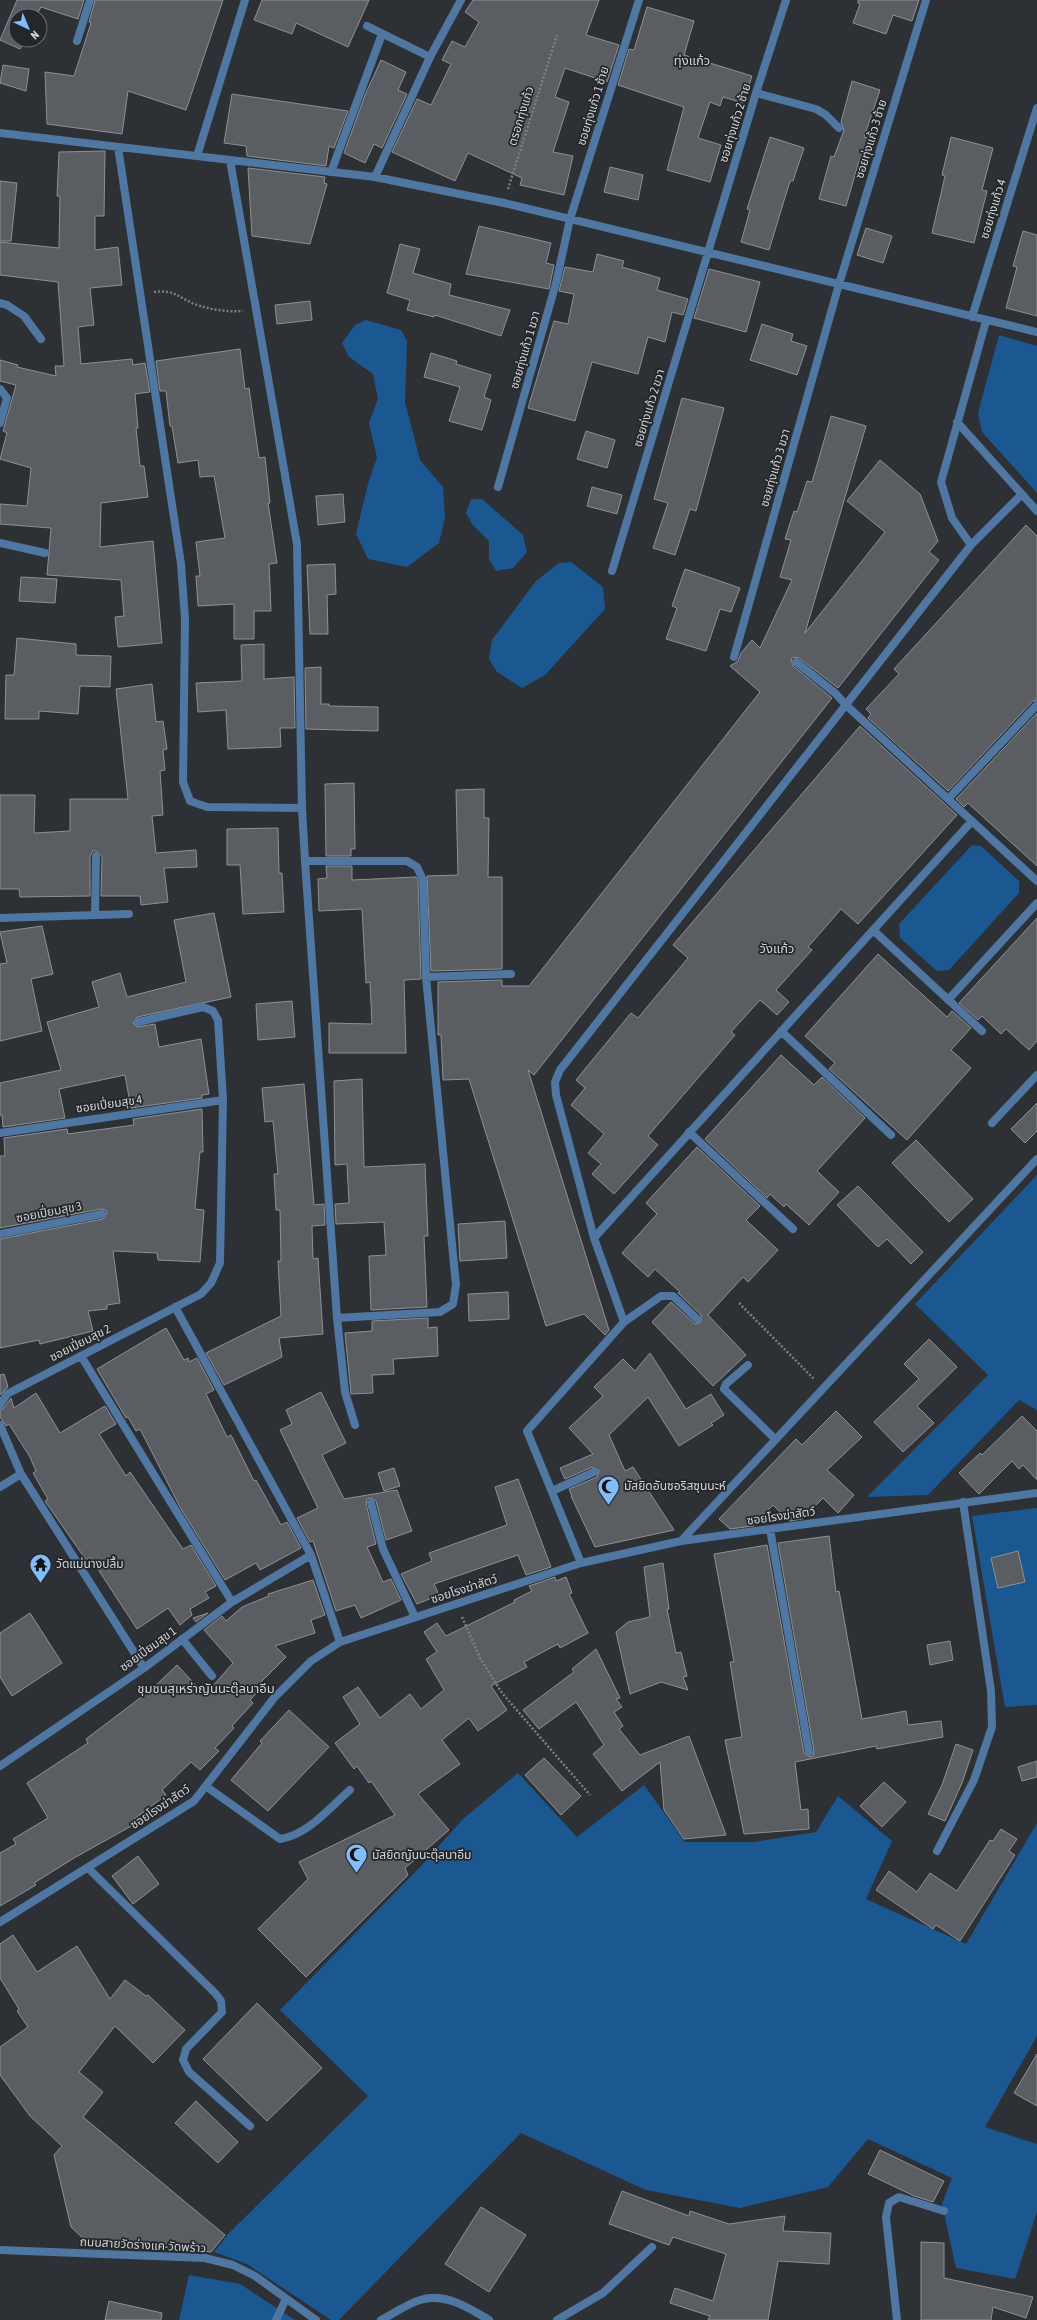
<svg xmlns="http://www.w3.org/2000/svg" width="1037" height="2320" font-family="'Asap Condensed','Noto Sans Thai',sans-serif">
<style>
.green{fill:#1b5892}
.building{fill:#5a5e62;stroke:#8d9195}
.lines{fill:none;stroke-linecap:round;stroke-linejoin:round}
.path{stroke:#7d8083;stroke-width:2.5;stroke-dasharray:2 2;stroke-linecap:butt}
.lane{stroke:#4f77a2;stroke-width:8}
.street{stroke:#4f77a2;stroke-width:8}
.labels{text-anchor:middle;stroke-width:3.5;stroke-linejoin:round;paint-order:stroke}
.street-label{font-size:12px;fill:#d3d5d8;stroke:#23262a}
.poi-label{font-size:12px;fill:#d3d5d8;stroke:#23262a;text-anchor:start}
.neighbourhood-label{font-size:13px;fill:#d3d5d8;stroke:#23262a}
</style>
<rect width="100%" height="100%" fill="#2d3034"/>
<path class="green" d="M366,320l35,10 6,11 -2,61 15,58 23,27 2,31 -6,25 -32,24 -39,-8 -12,-25 13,-54 8,-22 -8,-35 9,-24 -5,-25 -24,-17 -7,-14 13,-18z
M999,335l38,11v147l-55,-61 -4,-19z
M471,499h11l41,36 4,17 -14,16 -17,3 -7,-12v-18l-17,-17 -6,-11z
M571,562l32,25 2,22 -60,66 -23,13 -25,-16 -8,-13 3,-19 44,-59 23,-18z
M972,845l9,1 38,35v12l-70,77 -12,1 -37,-33 -1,-14z
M1037,1175v235l-18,-10 -91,95 -61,2 121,-122 -73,-71z
M1037,1508v197l-32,2 -33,-191z
M518,1773l59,64 67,-52 41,57h69l62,-10 22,-36 54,45 -26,58 100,45 71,-121v213l-52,91 52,17v68l-22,67 -59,-11 -14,-64 10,-26 -84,-39 -40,48 -88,21 -94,-18 -125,-57 -182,187h-8l-84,-56 -33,-12 14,-18 140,-138 -88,-86 140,-143 43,-48z
M189,2275l51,9 55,36h-116z"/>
<path class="building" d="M17,0h67l-6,19 -37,-12 -5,9h-20v24h9l-5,9 -20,-9z
M95,0h128l-37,110 -58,-19 -6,43 -75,-10 -2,-52 29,4 17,-53 -2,-1z
M262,0h107l-21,47 -52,-24 -4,11 -38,-14z
M473,0h126l-13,35 33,10 -12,37 -42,-14 -10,29 14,5 -16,50 20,4 -9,39 -44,-10 2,-7 -54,-25 -13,28 -63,-29 25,-53 14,6 20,-41 -9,-4 10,-19 13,6 14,-25 -14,-10z
M858,0h61l-7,21 -19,-6 -7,19 -33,-11 7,-19 -2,-1z
M647,7l47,14 -10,34 68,21 -9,27 -20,-6 -3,9 -10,-4 -12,36 23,7 -11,37 -43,-12 17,-63 -66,-22 11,-36 5,1z
M381,60l25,12 -8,18 9,4 -25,54 -8,-4 -9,19 -21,-10 21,-58z
M3,65l26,4 -3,22 -26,-8z
M852,81l28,9 -16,47 7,2 -8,23 -4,-1 -13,45 -27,-7 12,-43 3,1 10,-27 -3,-8z
M232,94l116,17 -14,37 -5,-2 -3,20 -79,-10 -1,-10 -22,-3z
M770,137l34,11 -11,33h-3l-21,69 -28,-8 9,-32 -3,-1z
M951,137l42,11 -11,42 5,1 -13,52 -42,-10 13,-57 -3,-1z
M105,151l-1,65h-9v34l23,-3 4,38 -32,3 4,37 -16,2 3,37 51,-5 1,6 12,-2 5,29 -15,2 3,34h-2l4,38h4l4,31 -47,6 -1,44 53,-6 9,102 -44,4 -3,-30 9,-1 -3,-36 -74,-5 4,-47 -51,-4v-20l27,2 4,-38 -31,-9 7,-26 -4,-2 13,-46 -16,-4v-21l18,5 -1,2 39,9 -1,-10h9l-6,-84 -58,-7v-33l59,6 1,-52h-3l2,-44z
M610,167l33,8 -5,25 -34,-8z
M248,168l77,9 -1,6 3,1 -17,60 -58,-8z
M0,181l17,2 -6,58h-11z
M479,226l72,17 -5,20 8,2 -5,24 -83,-15z
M866,228l26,8 -9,27 -26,-8z
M1023,231l14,4v81l-31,-8 11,-41 -4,-1z
M400,244l20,5 -7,24 38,11 -2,11 61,15 -9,26 -66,-21 -1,2 -27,-7 3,-10 -23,-7z
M597,254l27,7 -2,6 38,11 -3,12 31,9 -5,16 -11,-3 -7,30 -17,-5 -10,37 -46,-12 -17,59 -47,-13 26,-87 14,3 6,-30 -15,-3 6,-24 28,5z
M709,269l51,13 -14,50 -52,-14z
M310,301l2,19 -35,4 -2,-19z
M762,324l31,10 -2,7 16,5 -10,29 -47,-15z
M240,349l5,40 4,-1 10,70 6,-1 5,46h-2l9,60 -8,1 2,47h-17v28h-20v-35l-36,2 -2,-30h4l-4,-34 29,-4 -11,-62 -14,1 -2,-17 -20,3 -6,-37h-2l-4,-35h-6l-4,-30z
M431,353l26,8 -1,3 35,11 -7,22 7,3 -9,30 -33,-9 11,-34 -36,-10z
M682,398l42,10 -28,103 -6,-2 -15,46 -22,-7 15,-45 -14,-4z
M831,416l35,10 -61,207 80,-101 -38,-31 33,-41 40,34 18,47 -9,11 10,8 -101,128 -39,-30 -5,-1 -3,2 2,7 39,32 -298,377 -6,-5 81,260 -4,5 -21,-21 -38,12 -77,-247 -26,1 -2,-45h-3v-53l64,-2v6h27l231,-294 -30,-26 8,-5 3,-8 11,-13 8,8 32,-68 -12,-3 11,-37 -6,-1 9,-28 3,1 10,-31 5,1z
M586,431l29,9 -8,28 -30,-9z
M592,487l30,8 -5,19 -30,-8z
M343,494l2,28 -27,3 -2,-29z
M1026,525l11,11v164l-4,1 -85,90 -80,-73 3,-4 -5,-5 33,-35 -5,-5z
M335,564l1,30 -9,1 1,39h-18l-3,-69z
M685,569l55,19 -9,24 -11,-3 -14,42 -40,-12 11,-31 -5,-2z
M21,577l36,2 -2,24 -36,-2z
M17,638l59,6v11l35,1 -1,31 -30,-1 -2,28 -39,-3v8h-34l1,-44h8z
M264,644v35l30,-2 1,51h-15l1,19 -53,2 -2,-39 -28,2 -2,-29 46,-2 -1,-36z
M321,667v37h8v2l49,1v24l-72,-2 -1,-61z
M152,684l4,38 7,-1 4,28 -4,1 2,20 -5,1 3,44 -11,1 4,37 40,-3 1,17 -33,1 4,34 -27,3 -1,-9h-39l1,-40 -6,-5h-3l-3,5v40l-70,1 -1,-8h-19v-94h35l-1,38 36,-2v-32h58l-12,-110z
M1037,713v153l-69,-63 -4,4 -8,-8z
M860,726l97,89 -99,109 -17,-15 -33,38 4,3 -36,40 13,12 -12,13 -17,-15 -29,32 4,3 -87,101 10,9 -44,49 -22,-20 9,-10 -13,-11 16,-19 -33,-29 14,-17 -9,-8 55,-67 7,5 50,-60 -15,-13z
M354,783l1,66h-4v7h-25l-1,-72z
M484,789v29h5l-1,59h14v92l-71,2 -4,-95 31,-1 -2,-85z
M278,828l1,45h3l2,39 -41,2 -3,-49h-13v-36z
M326,866h26v14l64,-3 2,4 3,98 -17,1 2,73h-77v-30l43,1 -2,-42 -4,1 -4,-74 -43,2 -1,-32 9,-1z
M214,913l17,84 -94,20 -4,6 4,4 18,-3 4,23 42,-8 8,55 -7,1v3l-71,10 -6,-33 -66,14 6,29 -62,9 -1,-12h-2v-32l61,-13 -14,-48 52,-15 -7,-25 28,-9 7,24 59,-15 -12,-62z
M1037,918v123l-8,9 -23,-21 -5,5 -19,-18 -4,4 -19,-17z
M42,926l11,48 -22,5 11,52 -42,10v-77l7,-1 -7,-31z
M878,954l69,63 5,-6 19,17 -20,22 20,18 -64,72 -78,-71 6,-6 -30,-27z
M292,1001l3,36 -37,3 -2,-36z
M781,1055l33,30 8,-8 43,41 -48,53 22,21 -30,33 -23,-21 -2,3 -14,-13 -3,4 -62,-59z
M362,1079l2,88 61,-3 3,72h-4l3,71 -56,3 -2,-54 17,-1 -2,-33 -48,2 -1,-20 14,-1 -2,-39 -12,1 -1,-84z
M304,1084l10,121 10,-1 1,21 -13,1 1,33 5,-1 5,76 -44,4 3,19 -58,28 -18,-32 75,-37 -3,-55h3l-1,-51h-4l-2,-36h4l-5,-53 -8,1 -3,-34z
M1037,1103v28l-12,12 -14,-14z
M202,1109l1,43h-3l-5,57 9,1 -4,52 -42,-2 -1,-7 -44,-2 7,52 -13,2v4l-19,2 5,20 -53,13 -1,-4 -39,8v-109l103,-20 4,-6 -1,-3 -5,-1 -101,19v-72h5l-1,-18 63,-9 1,5 66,-9 -1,-6z
M916,1140l57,59 -24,23 -57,-59z
M697,1147l63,59 -14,14 32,30 -30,32 -5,-5 -35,38 38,40 -33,31 -61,-64 19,-20 24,22 6,-2v-7l-23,-22 2,-1 -25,-23 -7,8 -26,-24 35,-39 -11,-11z
M858,1186l65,66 -12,12 -24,-25 -9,8 -41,-42z
M505,1221l2,37 -47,3 -2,-37z
M508,1292l1,27 -40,2 -1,-27z
M428,1318v10l9,-1 1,29 -45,3 1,15 -22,1 1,18 -22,1 -6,-61 27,-2v-10z
M166,1328l18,32 4,-2 1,4 8,-4 17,32 -8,4 21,43 4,-2 23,46 2,-1 25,45 6,-3 14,26 -41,22 -4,-7 -31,17 -44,-71 -41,-80 -4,2 -8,-14 -2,1 -29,-49z
M929,1339l28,28 -40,39 17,17 -31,29 -29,-30 45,-43 -15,-15z
M650,1353l36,56 25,-15 13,21 -13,8 2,2 -34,21 -31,-49 -39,38 16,36 8,-4 41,63 -79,17 -24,-51h1l-3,-7 28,-12 2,-7 -7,-3 -27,12 -5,-11 33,-14 -24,-26 34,-32 -9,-9 29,-28 12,12z
M4,1374l4,13 -8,8v-20z
M321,1392l25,51 -24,12 22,44 53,-9 15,41 -26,9 -10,-39 -4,-3 -5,1 -1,5 10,40 -9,3 16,35 8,-3 10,21 -40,18 -6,-13 -19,6 -23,-70 -3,1 -13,-24 21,-10 -38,-78 12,-6 -6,-14z
M36,1393l24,40 45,-27 11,18 -17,10 27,42 4,-4 53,77 8,-4 25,41 -11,6 4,6 -19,11 2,6 -12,10 -12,-17 -31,21 -47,-72 -4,3 -41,-59 3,-2 -15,-26 3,-2 -6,-14 -21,-33 -3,2 -6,-9v-7l4,-2 7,-10 3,10z
M836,1411l26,26 -35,33 27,25 -16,18 -15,-15 -21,21 -13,2 -16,-16 -20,21 -23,3 -11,-10 77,-80 6,6z
M1022,1416l15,15v49l-14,-15 -4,4 -7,-8 -33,33 -20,-21 21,-20 2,2z
M394,1468l6,18 -16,5 -6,-18z
M518,1479l33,88 -25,8 -8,-20 -84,29 5,11 -22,9 -16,-30 31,-13 -3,-8 78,-28 -12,-38z
M829,1536l7,56 3,-1 23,128 44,-8 2,14 33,-4 2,16 -66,12 -1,-3 -81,16 6,48 7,-1 1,20 -65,5 -19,-94 17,-3 -12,-75h4l-20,-108 53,-9 37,208 6,4 3,-1 1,-5 -36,-208z
M1018,1551l7,31 -27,6 -7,-30z
M663,1563l6,46h-2l9,44 5,-1 6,24 -4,1 5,13 -27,-8 -31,12 -14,-62 12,-10 22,-5 -6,-50z
M555,1577l1,4 10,-4 6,16 -3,1 19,39 -28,15 -2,-4 -34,18 3,5 -36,19 16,24 -29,21 -9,-13 -27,22 18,24 -42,30 31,36 -44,38 3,7 -102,102 -48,-48 50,-50 -9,-17 96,-47 -24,-34 -2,2 -12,-17 -3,3 -19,-26 25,-19 -17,-27 15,-10 22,31 30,-24 11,15 23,-19 -18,-31 11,-7 -13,-20 13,-9 9,13 69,-34 -1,-2 18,-9 -3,-5z
M313,1580l12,35 -14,5 4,13 -40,13 11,11 -29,29 3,3 -10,11 3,3 -21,23 2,2 -19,20 4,3 -19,19 -9,-8 -29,28 4,5 -33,25 2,4 -61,34 -40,25 2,2 -36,21v-53l16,-9 -3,-5 35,-21 -21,-35 61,-40 -2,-4 66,-50 25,-24 28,30 28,-32 -29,-33 18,-14 4,5 16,-14 27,-11 -1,-2z
M30,1613l32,50 -50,33 -12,-19v-44z
M208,1613l-12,9 -3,-4z
M950,1641l3,19 -23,5 -3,-20z
M596,1649l24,49 -4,1 6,8 -8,5 9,14 -4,3 21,26 49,-19 37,99 -42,4 -20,-29 -4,-48 -38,29 -29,-37 11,-9 -28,-43 -37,27 -16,-19 51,-38 -2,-3z
M289,1710l40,37 -61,64 -37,-31 31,-37 -2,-2z
M956,1744l17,6 -11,33 -17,38 -17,-7 14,-29z
M544,1758l37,38 -20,19 -36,-40z
M1037,1761v16l-15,4 -4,-14z
M884,1782l22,20 -24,25 -22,-21z
M1001,1829l16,10 -8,12 6,4 -55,86 -24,-16 -3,4 -57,-39 13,-19 28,21 13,-19 27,18 33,-51 3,1z
M138,1856l21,28 -26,20 -21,-28z
M13,1935l24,37 40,-26 33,53 15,-19 21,16 2,-1 37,35 -32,33 -38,-37 -36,46 24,20 -20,25 142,118 -14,17 -125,-11 -15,-14 -17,-72 8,-9 -32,-30 -30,-41v-28l28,-20 -11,-16 2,-2 -19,-31v-34z
M257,2003l65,65 -55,53 -64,-62z
M1037,2054v52l-23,-13z
M196,2101l42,41 -20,21 -43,-40z
M880,2150l64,31 -11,21 -19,-6 -46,-22z
M622,2191l67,25 1,-5 39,13 56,-8 -2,15 48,2 -2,31 -51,-3 -10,59h-60l2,-4 -40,-13 5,-15 38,13 13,-47 -53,-17 -4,8 -60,-21z
M481,2207l45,28 -37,57 -44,-28z
M921,2242l23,1v35l89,19 -7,21 -33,-11 -2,13h-70z
M109,2301l53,12 -1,7h-56z"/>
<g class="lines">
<path class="path" d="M508,189l49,-154
M154,292c21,-3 26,7 43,13 15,5 30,7 46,6
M739,1303l75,76
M462,1617l18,41 22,35 88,102"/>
<path class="lane" d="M367,26l63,31
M756,93l60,16 10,6 13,13
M331,172l51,-138
M7,305l17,11 17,23
M0,543l45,10
M796,662l39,31 12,13
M95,915l1,-59
M992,1123l45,-48
M337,1318l8,74 10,33
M748,1365l-22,19 -2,5 51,50
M552,1491l42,-19
M371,1503l12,46 32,68
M182,1639l30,37
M207,1787l73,52c28,-4 49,-31 70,-49
M937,1851l37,-71 18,-53 -1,-36 -28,-189
M88,1868l128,126 5,7 1,11 -36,37 -3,11 6,12 61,54
M276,2320l10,-21
M381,2320c12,-6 26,-16 39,-20 25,-8 49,8 69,20
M557,2320l46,-27 49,-46
M897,2320l-11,-103 3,-14 10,-6 45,14"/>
<path class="street" d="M77,41l13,-41
M0,133l375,44 129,26 533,129
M118,147l63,417 4,55 -2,163 7,19 17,6 95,1
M197,156l48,-156
M230,160l67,384 5,264 3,53h102l10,6 6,13 3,97 30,308 -3,19 -13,8 -103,6 -32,-457
M375,177l55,-120 31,-57
M0,303l7,2
M972,317l65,-209
M0,389l7,9 -7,25
M957,422l80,89
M498,487l58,-204 14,-64 69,-219
M971,545l-19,-27 -11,-36 45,-161
M612,571l144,-478 30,-93
M734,657l105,-373 87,-284
M847,706l190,175
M948,799l89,-94
M0,918l129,-4
M873,930l109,101
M426,977l85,-3
M948,1000l89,-97
M781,1031l110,104
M689,1132l104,97
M0,1133l223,-33
M0,1234l102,-20
M594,1238l378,-417
M175,1307l136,248 29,87
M624,1322l37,-26h12l24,23
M81,1356l151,246
M0,1405l7,-11 194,-100 10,-11 9,-20 3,-163 -5,-80 -5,-9 -10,-4 -65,15
M0,1425l21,49 -21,13
M21,1474l123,194
M770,1529l39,223
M681,1541l356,-382
M581,1563l-54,-132 97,-109 -30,-84 -38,-143 -1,-13 5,-12 411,-525 51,-51
M0,1766l144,-98 88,-66 79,-47
M0,1922l194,-121 80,-103 37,-37 29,-19 241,-79 100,-22 356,-48
M0,2250l205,8 28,7 22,11 61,44"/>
</g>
<defs>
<symbol id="mosque-pin" viewBox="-11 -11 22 30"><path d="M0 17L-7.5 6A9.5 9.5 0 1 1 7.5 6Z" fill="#82bcfa" stroke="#23262a"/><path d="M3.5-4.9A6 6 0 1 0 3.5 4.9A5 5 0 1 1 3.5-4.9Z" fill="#111"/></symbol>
<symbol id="temple-pin" viewBox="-11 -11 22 30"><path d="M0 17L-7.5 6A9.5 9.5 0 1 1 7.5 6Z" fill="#82bcfa" stroke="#23262a"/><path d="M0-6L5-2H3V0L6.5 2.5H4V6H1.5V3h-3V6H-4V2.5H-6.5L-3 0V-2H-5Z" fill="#111"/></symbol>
</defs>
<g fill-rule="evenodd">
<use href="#mosque-pin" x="596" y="1474" width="25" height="34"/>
<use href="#temple-pin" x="28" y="1552" width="25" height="34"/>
<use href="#mosque-pin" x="344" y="1842" width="25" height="34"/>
</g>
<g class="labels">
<g class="street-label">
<text transform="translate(593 106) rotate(-73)" y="4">ซอยทุ่งแก้ว 1 ซ้าย</text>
<text transform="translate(521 116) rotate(-73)" y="4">ตรอกทุ่งแก้ว</text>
<text transform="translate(735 123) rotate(-73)" y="4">ซอยทุ่งแก้ว 2 ซ้าย</text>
<text transform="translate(871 139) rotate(-73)" y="4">ซอยทุ่งแก้ว 3 ซ้าย</text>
<text transform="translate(993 209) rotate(-73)" y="4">ซอยทุ่งแก้ว 4</text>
<text transform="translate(525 350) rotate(-74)" y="4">ซอยทุ่งแก้ว 1 ขวา</text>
<text transform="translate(649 408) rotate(-73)" y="4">ซอยทุ่งแก้ว 2 ขวา</text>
<text transform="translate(775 468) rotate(-74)" y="4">ซอยทุ่งแก้ว 3 ขวา</text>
<text transform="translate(109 1104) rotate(-8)" y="4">ซอยเปี่ยมสุข 4</text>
<text transform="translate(49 1212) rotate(-11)" y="4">ซอยเปี่ยมสุข 3</text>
<text transform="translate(80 1343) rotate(-27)" y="4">ซอยเปี่ยมสุข 2</text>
<text transform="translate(781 1516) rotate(-8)" y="4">ซอยโรงฆ่าสัตว์</text>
<text transform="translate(464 1589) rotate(-18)" y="4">ซอยโรงฆ่าสัตว์</text>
<text transform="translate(148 1649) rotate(-36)" y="4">ซอยเปี่ยมสุข 1</text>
<text transform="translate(160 1807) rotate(-34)" y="4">ซอยโรงฆ่าสัตว์</text>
<text transform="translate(143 2245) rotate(3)" y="4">ถนนสายวัดร่างแค-วัดพร้าว</text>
</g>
<g class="poi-label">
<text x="624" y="1490">มัสยิดอันซอริสซุนนะห์</text>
<text x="56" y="1568">วัดแม่นางปลื้ม</text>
<text x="372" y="1859">มัสยิดญันนะตุ๊ลนาอีม</text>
</g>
<g class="neighbourhood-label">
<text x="692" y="65">ทุ่งแก้ว</text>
<text x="777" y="953">วังแก้ว</text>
<text x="206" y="1693">ชุมชนสุเหร่าญันนะตุ๊ลนาอีม</text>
</g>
</g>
<g transform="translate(28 28) rotate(136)"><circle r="19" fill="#23262a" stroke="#696c70"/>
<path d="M0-3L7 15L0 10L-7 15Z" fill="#82bcfa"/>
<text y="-6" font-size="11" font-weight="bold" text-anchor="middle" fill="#d3d5d8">N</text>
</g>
</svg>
